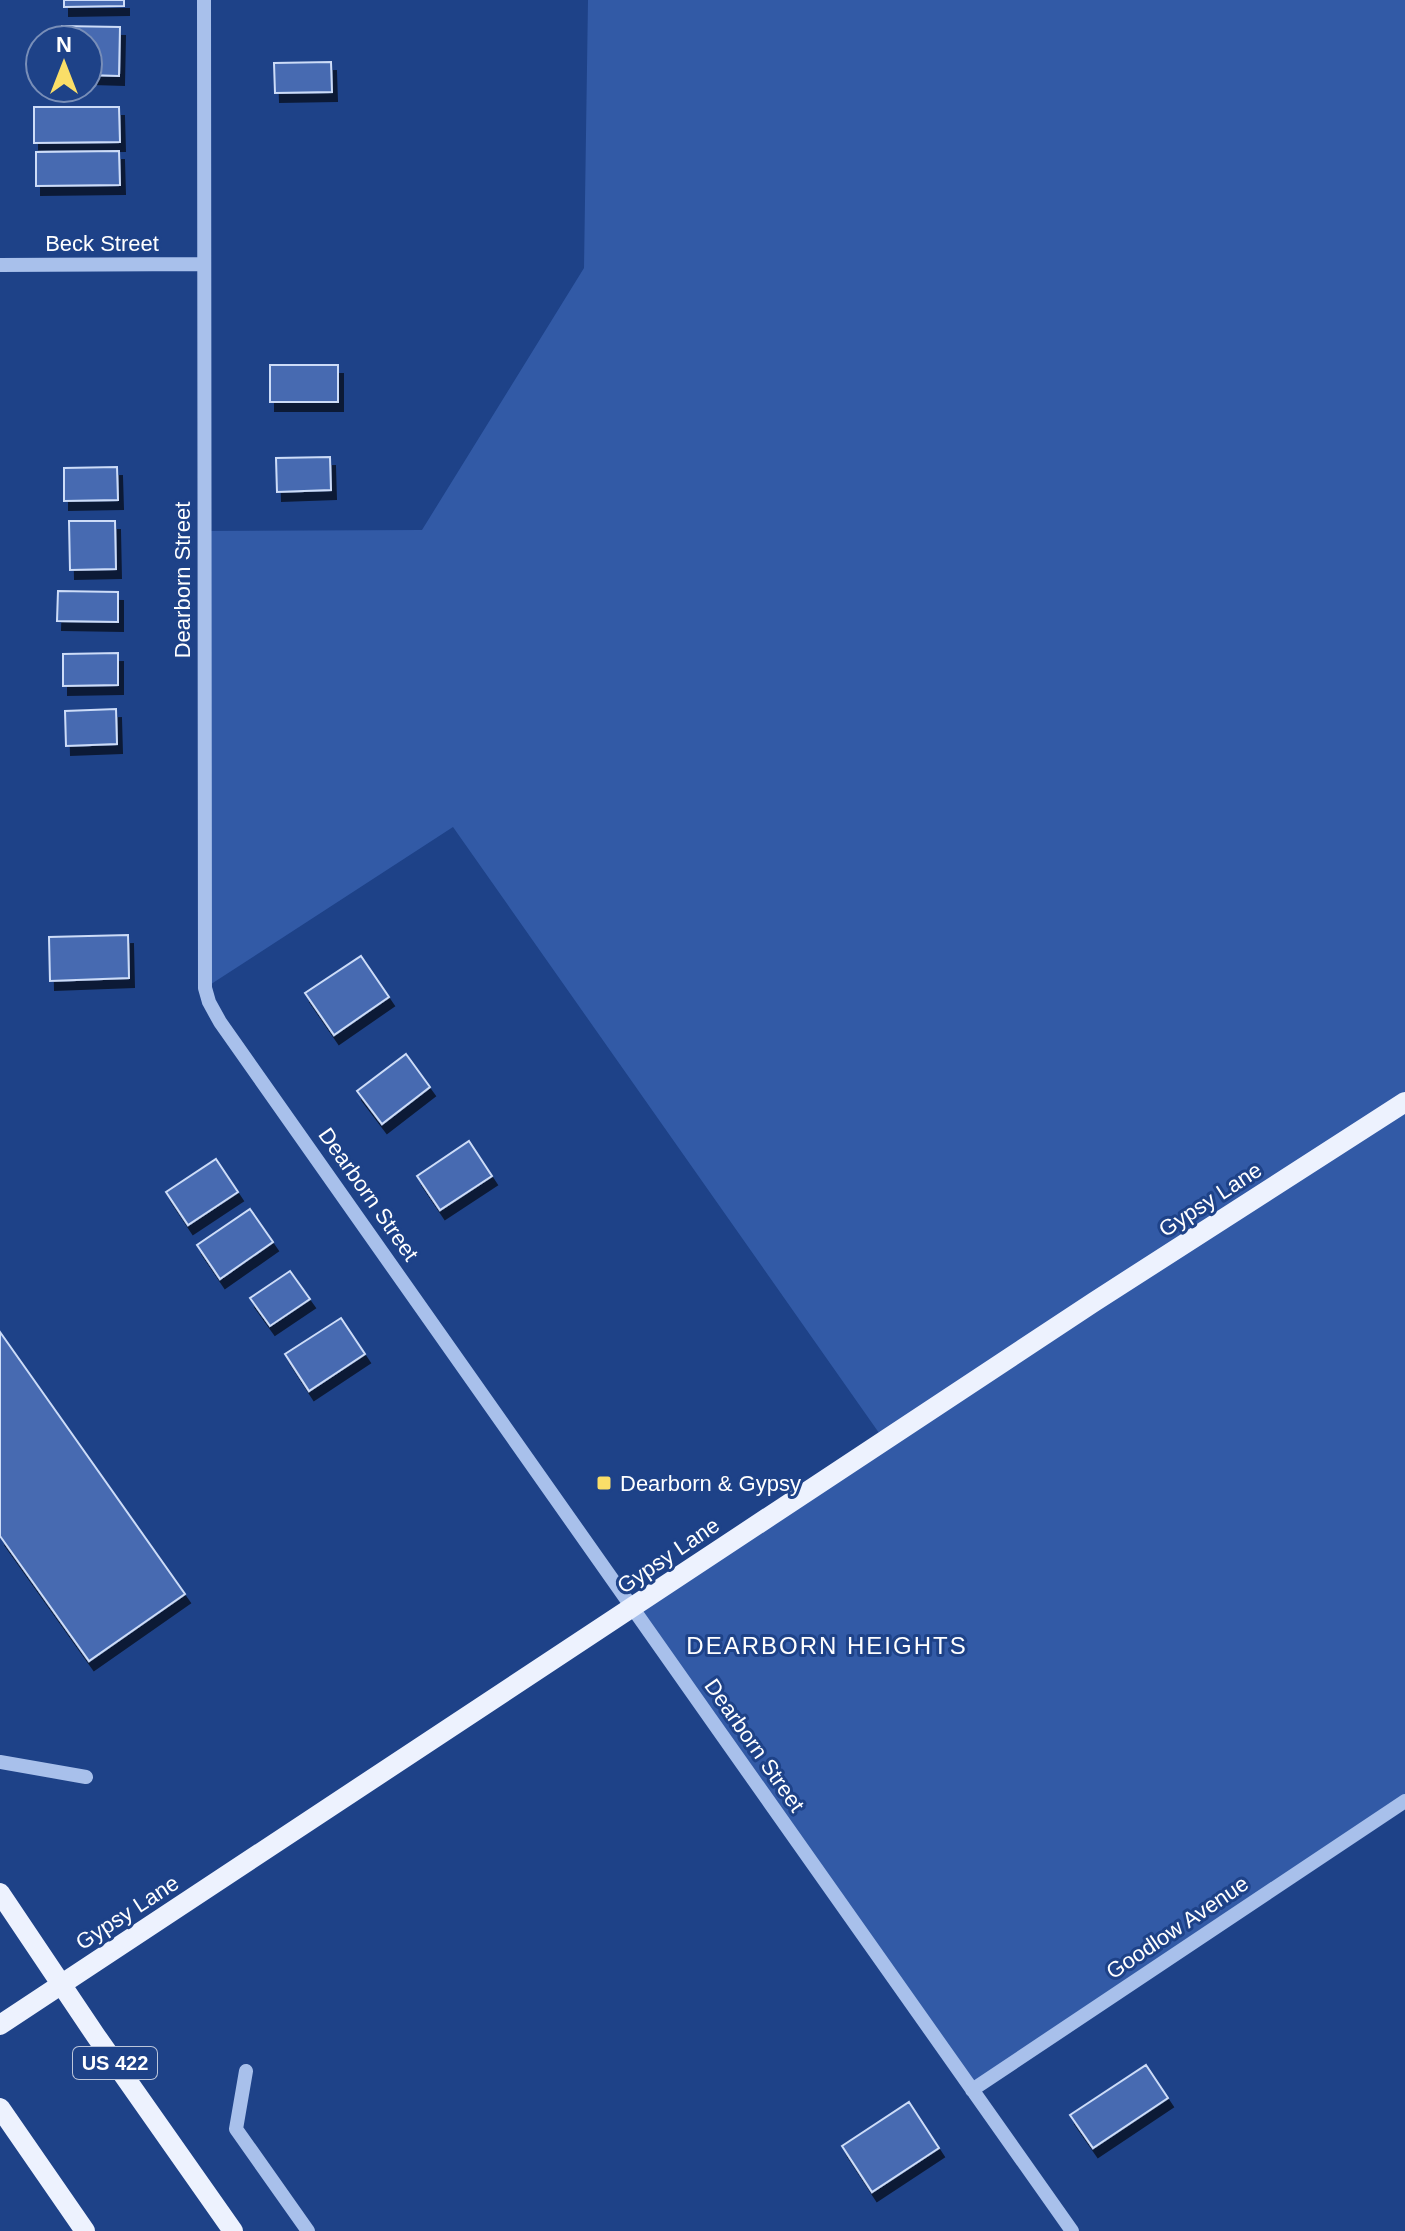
<svg xmlns="http://www.w3.org/2000/svg" width="1405" height="2231" font-family="Helvetica,sans-serif">
<style>
.green{fill:#325aa6}
.building{fill:#466bb1;stroke:#cddcf8;stroke-width:2;filter:url(#shadow)}
.lines{fill:none;stroke-linecap:round;stroke-linejoin:round}
.minor{stroke:#a8c0eb;stroke-width:14}
.major{stroke:#edf2fe;stroke-width:20}
.poi-dot{fill:#fade68;stroke:#1e4288;stroke-width:3}
.labels{text-anchor:middle;stroke-width:6;stroke-linejoin:round;paint-order:stroke}
.shield{fill:#1e4288;stroke:#bcc6db;stroke-width:2}
.shield-label{font-size:20px;font-weight:bold;fill:#fff}
.street-label{font-size:22px;fill:#fff;stroke:#1e4288}
.poi-label{font-size:22px;fill:#fff;stroke:#1e4288;text-anchor:start}
.neighbourhood-label{font-size:24px;letter-spacing:2px;fill:#fff;stroke:#1e4288}
</style>
<defs>
<filter id="shadow"><feDropShadow dx="5" dy="9" stdDeviation="0" flood-color="#0009"/></filter>
</defs>
<rect width="100%" height="100%" fill="#1e4288"/>
<path class="green" d="M588,0h817v1801l-433,289 -339,-483 251,-167 -431,-613 -248,161 -1,-457 218,-1 162,-262z"/>
<path class="building" d="M64,0h60v6l-60,1z
M62,26l58,1 -1,49 -31,-1v-35h-26z
M331,62l1,30 -57,1 -1,-30z
M34,107h85l1,35 -86,1z
M119,151l1,34 -84,1v-34z
M270,365h68v37h-68z
M330,457l1,33 -54,2 -1,-34z
M117,467l1,33 -54,1v-33z
M69,521h46l1,48 -46,1z
M58,591l60,1v30l-61,-1z
M118,653v32l-55,1v-32z
M116,709l1,35 -51,2 -1,-35z
M128,935l1,43 -79,3 -1,-44z
M361,956l28,41 -55,38 -29,-42z
M406,1054l24,33 -48,37 -25,-33z
M469,1141l23,35 -52,34 -23,-34z
M216,1159l22,33 -50,33 -22,-33z
M250,1209l23,33 -53,37 -23,-34z
M290,1271l20,28 -40,27 -20,-28z
M341,1318l24,36 -56,37 -24,-37z
M0,1332l185,262 -96,67 -89,-125z
M1146,2065l22,33 -75,50 -23,-33z
M909,2102l30,46 -67,44 -30,-46z"/>
<g class="lines">
<path class="minor" d="M204,0l1,988 4,14 11,20c284,402 567,807 852,1209
M0,265l203,-1
M0,1762l86,15
M246,2071l-10,58 72,102
M972,2090l433,-289"/>
<path class="major" d="M0,1893l96,143 137,195
M0,2025l1094,-723 311,-200
M0,2108l85,123"/>
</g>
<rect class="poi-dot" x="596" y="1475" width="16" height="16" rx="4"/>
<g class="labels">
<rect class="shield" x="73" y="2047" width="84" height="32" rx="6"/>
<g class="shield-label">
<text x="115" y="2070">US 422</text>
</g>
<g class="street-label">
<text x="102" y="251">Beck Street</text>
<text transform="translate(182 580) rotate(-90)" y="8">Dearborn Street</text>
<text transform="translate(369 1194) rotate(55)" y="8">Dearborn Street</text>
<text transform="translate(1210 1199) rotate(-33)" y="8">Gypsy Lane</text>
<text transform="translate(668 1555) rotate(-34)" y="8">Gypsy Lane</text>
<text transform="translate(755 1745) rotate(55)" y="8">Dearborn Street</text>
<text transform="translate(127 1912) rotate(-33)" y="8">Gypsy Lane</text>
<text transform="translate(1177 1927) rotate(-34)" y="8">Goodlow Avenue</text>
</g>
<g class="poi-label">
<text x="620" y="1491">Dearborn &amp; Gypsy</text>
</g>
<g class="neighbourhood-label">
<text x="827" y="1654">DEARBORN HEIGHTS</text>
</g>
</g>
<g transform="translate(64 64)"><circle r="38" fill="#1e4288" stroke="#788eb8" stroke-width="2"/>
<path d="M0-6L14 30L0 20L-14 30Z" fill="#fade68"/>
<text y="-12" font-size="22" font-weight="bold" text-anchor="middle" fill="#ffffff">N</text>
</g>
</svg>
